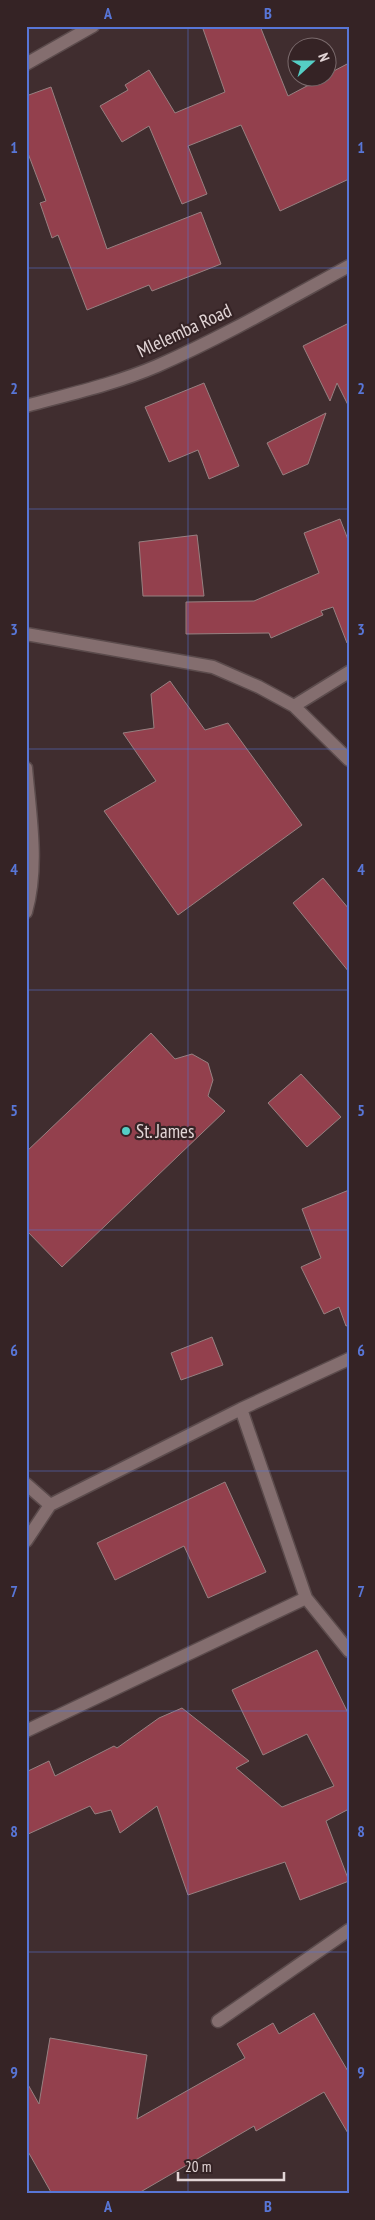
<svg xmlns="http://www.w3.org/2000/svg" width="375" height="2220" font-family="'PT Sans Narrow',sans-serif">
<style>
.building{fill:#93404d;stroke:#978081}
.lines{fill:none;stroke-linecap:round;stroke-linejoin:round}
.minor-casing{stroke:#5b4b4c;stroke-width:15}
.minor{stroke:#846e6f;stroke-width:12}
.grid{fill:none;stroke:#5876d7;stroke-width:1;stroke-opacity:0.55}
.poi-dot{fill:#55cec5;stroke:#352325;stroke-width:2}
.labels{text-anchor:middle;stroke-width:4.5;stroke-linejoin:round;paint-order:stroke}
.street-label{font-size:19px;fill:#e2d5d6;stroke:#352325}
.poi-label{font-size:19px;fill:#e2d5d6;stroke:#352325;text-anchor:start}
.neatline{fill:none;stroke:#5876d7;stroke-width:2}
.grid-label{font-size:16px;text-anchor:middle;font-weight:bold;fill:#5876d7}
</style>
<rect width="100%" height="100%" fill="#402d2f"/>
<path class="building" d="M202,26h58l28,70 34,-18h6v-4l21,-11v116l-69,32 -39,-86 -53,21 19,48 -25,10 -33,-78 -27,16 -22,-36 28,-16 -3,-5 24,-15 26,43 50,-21z
M51,87l56,162 94,-37 20,52 -69,27 -3,-6 -62,25 -29,-75 -6,3 -12,-35 6,-2 -20,-53v-52z
M349,323v84l-12,-24 -7,18 -27,-55z
M204,383l35,83 -30,13 -11,-29 -29,12 -24,-55z
M326,413l-18,51 -25,11 -16,-32z
M340,519l9,23v101h-2l-14,-36 -12,4 2,4 -52,23 -2,-5 -83,1v-32l68,-1 65,-28 -15,-40z
M197,535l7,61h-61l-4,-54z
M170,681l35,49 23,-7 74,102 -124,90 -74,-104 52,-30 -33,-48 31,-5 -3,-34z
M323,878l26,31v63l-56,-69z
M151,1033l24,26 17,-5 16,9 5,17 -5,16 17,15 -163,156 -36,-37v-78z
M301,1074l40,43 -34,30 -39,-44z
M349,1190v135l-3,1 -7,-19 -15,7 -23,-47 20,-9 -19,-49z
M212,1337l11,28 -42,15 -10,-27z
M225,1482l41,90 -58,26 -24,-52 -69,34 -18,-37z
M317,1650l32,65v98l-2,-3 -21,11 23,60 -49,19 -15,-38 -97,33 -31,-89 -37,27 -9,-23 -16,4 -5,-8 -64,29v-63l23,-11 6,15 59,-30 3,2 42,-30 23,-10 67,53 -13,7 46,39 52,-21 -27,-52 -44,21 -31,-65z
M314,2013l35,60v62l-25,-43 -68,39 -2,-5 -117,68h-85l-26,-46v-67l13,23 11,-66 97,17 -10,64 108,-61 -8,-14 36,-21 6,11z"/>
<g class="lines">
<defs>
<path id="minor" d="M26,64l67,-38
M26,406c44,-12 89,-22 131,-40 66,-29 128,-65 192,-100
M26,634l187,33 46,20 35,19 55,54
M294,706l55,-34
M26,768c4,47 13,97 0,144
M241,1409l65,189 43,53
M26,1484l24,21
M26,1541l24,-36 191,-96 108,-50
M26,1731l280,-133
M218,2021l131,-91"/>
</defs>
<use href="#minor" class="minor-casing"/>
<use href="#minor" class="minor"/>
</g>
<path class="grid" d="M188,26v2168M26,268h323M26,509h323M26,749h323M26,990h323M26,1230h323M26,1471h323M26,1711h323M26,1952h323"/>
<circle class="poi-dot" cx="126" cy="1131" r="5"/>
<g class="labels">
<g class="street-label">
<text transform="translate(184 330) rotate(-25)" y="7">Mlelemba Road</text>
</g>
<g class="poi-label">
<text x="136" y="1138">St. James</text>
</g>
</g>
<rect width="375" height="2220" fill="none" stroke="#352325" stroke-width="55"/>
<g transform="translate(312 62) rotate(69)"><circle r="24" fill="#352325" stroke="#7a6a6c"/>
<path d="M0-4L9 19L0 12L-9 19Z" fill="#55cec5"/>
<text y="-8" font-size="14" font-weight="bold" text-anchor="middle" fill="#e2d5d6">N</text>
</g>
<path d="M178 2172v8h106v-8" fill="none" stroke="#e2d5d6" stroke-width="2.5"/>
<text x="185" y="2172" font-size="15" fill="#e2d5d6" stroke="#352325" stroke-width="4" paint-order="stroke">20 m</text>
<rect x="28" y="28" width="320" height="2164" class="neatline"/>
<g class="grid-label">
<text x="108" y="19">A</text>
<text x="268" y="19">B</text>
<text x="14" y="153">1</text>
<text x="361" y="153">1</text>
<text x="14" y="394">2</text>
<text x="361" y="394">2</text>
<text x="14" y="635">3</text>
<text x="361" y="635">3</text>
<text x="14" y="875">4</text>
<text x="361" y="875">4</text>
<text x="14" y="1116">5</text>
<text x="361" y="1116">5</text>
<text x="14" y="1356">6</text>
<text x="361" y="1356">6</text>
<text x="14" y="1597">7</text>
<text x="361" y="1597">7</text>
<text x="14" y="1837">8</text>
<text x="361" y="1837">8</text>
<text x="14" y="2078">9</text>
<text x="361" y="2078">9</text>
<text x="108" y="2212">A</text>
<text x="268" y="2212">B</text>
</g>
</svg>
